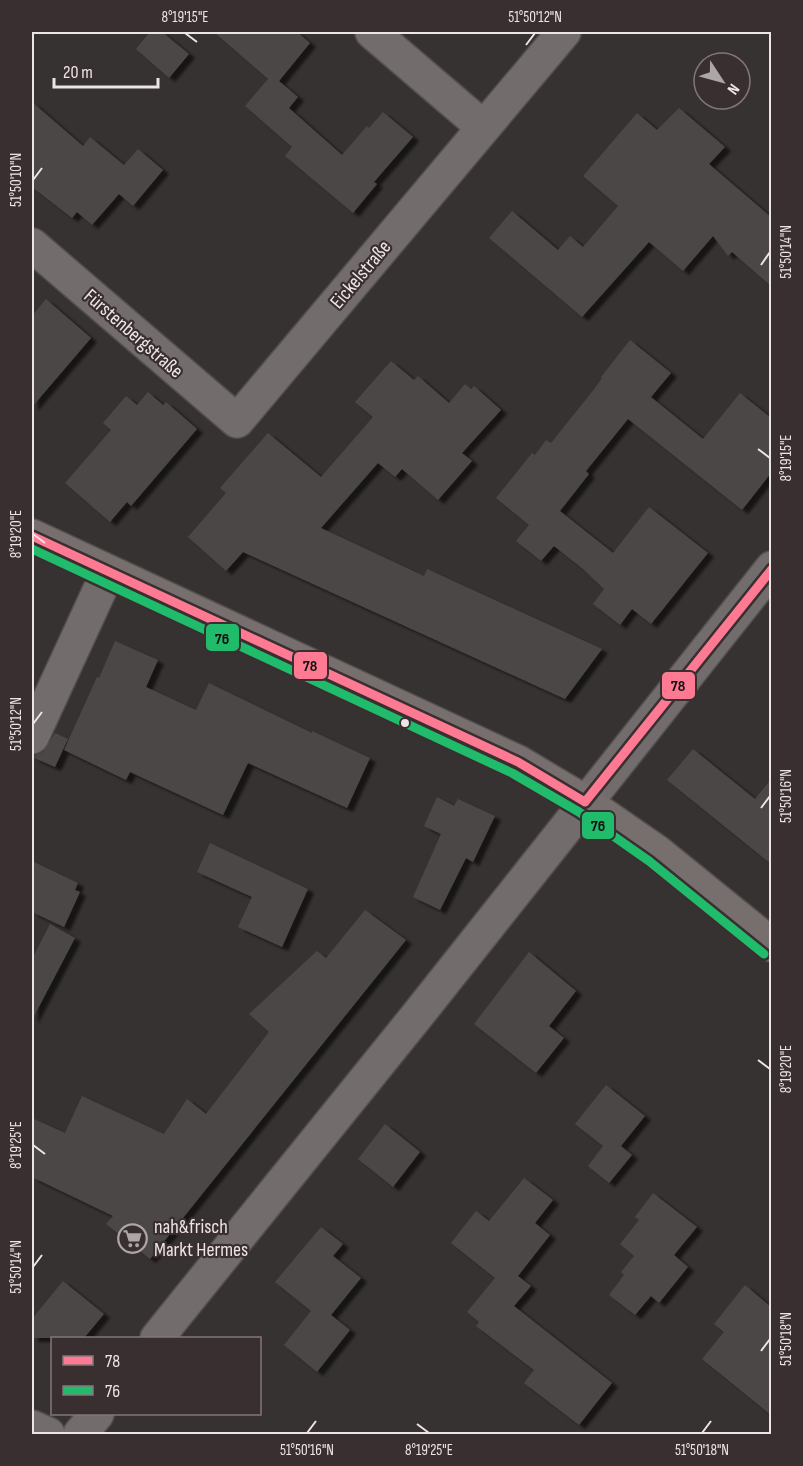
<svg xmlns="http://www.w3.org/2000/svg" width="803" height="1466" font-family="'Sofia Sans Condensed',sans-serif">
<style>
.building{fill:#4b4747;filter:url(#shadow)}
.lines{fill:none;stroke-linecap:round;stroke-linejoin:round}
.street-casing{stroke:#534f4f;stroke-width:36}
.secondary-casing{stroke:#534f4f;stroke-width:36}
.street{stroke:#736c6d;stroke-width:33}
.secondary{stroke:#776e6e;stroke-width:33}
.bus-1-casing{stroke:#3a2f30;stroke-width:14}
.bus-2-casing{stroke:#3a2f30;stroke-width:14}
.bus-1{stroke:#fe7a93;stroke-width:9}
.bus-2{stroke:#20bc6c;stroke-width:9}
.ticks{fill:none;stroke:#ece4e5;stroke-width:2}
.bus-dot{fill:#ece4e5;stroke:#3a2f30;stroke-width:2}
.labels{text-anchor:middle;stroke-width:4.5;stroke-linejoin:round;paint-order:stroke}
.street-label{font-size:20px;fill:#ece4e5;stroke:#3a2f30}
.poi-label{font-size:20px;fill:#ece4e5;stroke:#3a2f30;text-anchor:start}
.line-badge{stroke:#3a2f30;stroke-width:2}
.pale-badge-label{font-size:16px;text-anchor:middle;font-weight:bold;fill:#111}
.neatline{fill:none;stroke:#ece4e5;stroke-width:2}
.ticks-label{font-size:15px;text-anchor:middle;fill:#ece4e5}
</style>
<defs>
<filter id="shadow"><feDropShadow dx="6" dy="4" stdDeviation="1.5" flood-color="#0009"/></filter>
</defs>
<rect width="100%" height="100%" fill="#373232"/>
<path class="building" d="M150,32h12l27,22 -20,24 -33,-29z
M214,32h83l13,11 -31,38 19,16 -9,11 53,47 25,-29 2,2 14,-16 30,25 -39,45 3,2 -24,29 -68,-57 7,-9 -47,-41 23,-27z
M32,102l51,44 7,-9 34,28 14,-16 25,21 -30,36 -14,-12 -27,31 -15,-13 -5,6 -40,-31z
M679,108l46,39 -16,17 62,53v69l-39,-34 -4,4 -15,-20 -30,35 -34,-29 -67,75 -93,-79 23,-27 46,39 12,-14 13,11 35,-41 -35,-30 54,-63 20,17z
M46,299l45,39 -59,69v-91z
M630,340l41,33 -20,24 52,42 37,-46 31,25v55l-29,37 -114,-91 -42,52 3,3 -29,37 53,42 36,-46 59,46 -57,71 -19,-15 -12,16 -27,-21 11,-15 -21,-20 -29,-23 -13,15 -25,-20 13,-16 -33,-27 36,-45 3,2 11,-15 5,3 44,-55 7,-10 -1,-1z
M391,361l23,19 4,-4 31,27 16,-19 6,5 3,-3 27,24 -39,43 10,8 -34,39 -36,-31 -7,8 -17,-14 -57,65 103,48 3,-7 175,80 -37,50 -322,-147 -17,19 -38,-34 38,-44 -6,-5 48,-55 53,44 52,-60 -18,-15z
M148,392l15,13 3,-3 31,27 -66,77 -4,-4 -17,20 -45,-39 46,-53 -8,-7 23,-27 11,9z
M115,641l43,19 -12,27 50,23 13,-27 103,50v-2l58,27 -23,50 -99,-45 -25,52 -93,-43 -4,8 -62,-30 33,-73 2,1z
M55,733l13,6 -13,28 -23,-10 11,-5z
M693,749l62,50 16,-20v85l-104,-84z
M437,797l17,9 4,-7 37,17 -22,46 -7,-4 -26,52 -27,-13 28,-63 -17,-8z
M210,843l98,46 -26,58 -44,-20 14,-30 -55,-25z
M32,861l46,22 -3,7 5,2 -16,35 -32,-15z
M365,910l41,30 -256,319 -44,-35 7,-8 -81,-39v-59l33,15 17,-37 82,38 23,-35 19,15 63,-82 -20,-18 68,-63 9,7z
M50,924l25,14 -43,82v-61z
M529,952l47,39 -27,35 15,12 -28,35 -62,-49z
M606,1085l39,31 -24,30 11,9 -23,28 -21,-17 15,-20 -28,-22z
M385,1124l35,28 -27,35 -35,-28z
M524,1178l29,22 -18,23 15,12 -32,41 13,10 -17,20 98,77 -33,42 -55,-42 10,-13 -58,-44 3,-4 -12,-10 28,-34 -44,-35 25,-32 13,10z
M653,1193l44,34 -23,28 14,12 -29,36 -8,-7 -16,19 -26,-20 15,-20 -3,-3 13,-16 -14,-12 19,-24 -4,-3z
M321,1227l22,17 -10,12 28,22 -30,37 19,15 -33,42 -33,-27 27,-34 -36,-29z
M63,1281l41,33 -20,24h-52v-19z
M745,1285l26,22v108l-69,-56 22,-27 -10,-8z"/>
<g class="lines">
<defs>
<path id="street" d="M372,32l111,95
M32,245l205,176 327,-389
M32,737l76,-165
M157,1338l259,-321 356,-449
M32,1427l16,7
M80,1434l17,-20"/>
<path id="secondary" d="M32,536l486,226 67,40 71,49 116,94"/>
</defs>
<use href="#street" class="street-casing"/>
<use href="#secondary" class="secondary-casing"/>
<use href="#street" class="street"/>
<use href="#secondary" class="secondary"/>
<defs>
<path id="bus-1" d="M32,536l486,226 67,40
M585,802l187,-233"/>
<path id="bus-2" d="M32,549l480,224 67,39 70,49 115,93"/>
</defs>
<use href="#bus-1" class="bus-1-casing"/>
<use href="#bus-2" class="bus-2-casing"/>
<use href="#bus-1" class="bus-1"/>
<use href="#bus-2" class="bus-2"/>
</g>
<path class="ticks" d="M185,33l12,9M526,45l9,-12M33,180l9,-12M761,265l9,-13M758,449l12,9M33,534l12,9M33,724l9,-12M761,808l9,-12M758,1060l12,9M33,1145l12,9M33,1267l9,-12M761,1351l9,-12M417,1424l12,9M307,1433l9,-12M702,1433l9,-12"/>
<defs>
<symbol id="supermarket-ring" viewBox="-11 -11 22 22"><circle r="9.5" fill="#3a2f30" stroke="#ada6a6" stroke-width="1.5"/><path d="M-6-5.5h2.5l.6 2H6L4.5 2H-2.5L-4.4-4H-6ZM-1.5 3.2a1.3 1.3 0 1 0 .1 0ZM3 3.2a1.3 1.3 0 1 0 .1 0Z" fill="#ada6a6"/></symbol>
</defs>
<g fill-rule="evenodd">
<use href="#supermarket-ring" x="116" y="1222" width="33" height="33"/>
</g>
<circle class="bus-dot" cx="405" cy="723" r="5"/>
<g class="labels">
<g class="street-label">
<text transform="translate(360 274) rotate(-50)" y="7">Eickelstraße</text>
<text transform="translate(134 333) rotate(41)" y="7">Fürstenbergstraße</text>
</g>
<g class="poi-label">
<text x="154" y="1233">nah&amp;frisch<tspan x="154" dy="23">Markt Hermes</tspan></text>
</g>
</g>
<g class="line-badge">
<rect x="205" y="623" width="35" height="29" rx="6" fill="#20bc6c"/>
<rect x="293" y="651" width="35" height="29" rx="6" fill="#fe7a93"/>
<rect x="661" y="671" width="35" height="29" rx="6" fill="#fe7a93"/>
<rect x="581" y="811" width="34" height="29" rx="6" fill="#20bc6c"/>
</g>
<g class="pale-badge-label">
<text x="222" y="644">76</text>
<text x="310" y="671">78</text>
<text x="678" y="691">78</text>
<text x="598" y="831">76</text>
</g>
<rect width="803" height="1466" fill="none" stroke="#3a2f30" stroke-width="66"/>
<rect x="51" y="1337" width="210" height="78" fill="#3a2f30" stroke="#817778" stroke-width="1.5"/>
<rect x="63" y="1356" width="30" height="9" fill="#fe7a93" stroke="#817778" stroke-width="1.5"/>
<text x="105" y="1367" font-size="18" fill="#ece4e5">78</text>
<rect x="63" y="1386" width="30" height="9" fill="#20bc6c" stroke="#817778" stroke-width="1.5"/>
<text x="105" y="1397" font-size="18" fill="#ece4e5">76</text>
<g transform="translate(722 81) rotate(126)"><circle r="28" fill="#3a2f30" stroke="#817778" stroke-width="1.5"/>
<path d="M0-4.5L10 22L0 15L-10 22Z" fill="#ada6a6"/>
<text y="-9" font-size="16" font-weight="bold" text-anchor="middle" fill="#ece4e5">N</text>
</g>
<path d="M54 78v9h104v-9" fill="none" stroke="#ece4e5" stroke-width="3"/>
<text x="63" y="78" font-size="18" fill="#ece4e5" stroke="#3a2f30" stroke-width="4.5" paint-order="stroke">20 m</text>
<rect x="33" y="33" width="737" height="1400" class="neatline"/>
<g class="ticks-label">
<text x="185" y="22">8°19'15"E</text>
<text x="535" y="22">51°50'12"N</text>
<text transform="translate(16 180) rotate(-90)" y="5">51°50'10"N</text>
<text transform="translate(786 252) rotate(-90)" y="5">51°50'14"N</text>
<text transform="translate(786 458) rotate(-90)" y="5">8°19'15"E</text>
<text transform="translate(16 534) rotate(-90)" y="5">8°19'20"E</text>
<text transform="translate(16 724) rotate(-90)" y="5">51°50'12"N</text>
<text transform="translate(786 796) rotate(-90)" y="5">51°50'16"N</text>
<text transform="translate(786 1069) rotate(-90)" y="5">8°19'20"E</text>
<text transform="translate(16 1145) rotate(-90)" y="5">8°19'25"E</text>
<text transform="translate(16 1267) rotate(-90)" y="5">51°50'14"N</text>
<text transform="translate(786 1339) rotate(-90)" y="5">51°50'18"N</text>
<text x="307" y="1455">51°50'16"N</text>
<text x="429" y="1455">8°19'25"E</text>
<text x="702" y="1455">51°50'18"N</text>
</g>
</svg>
